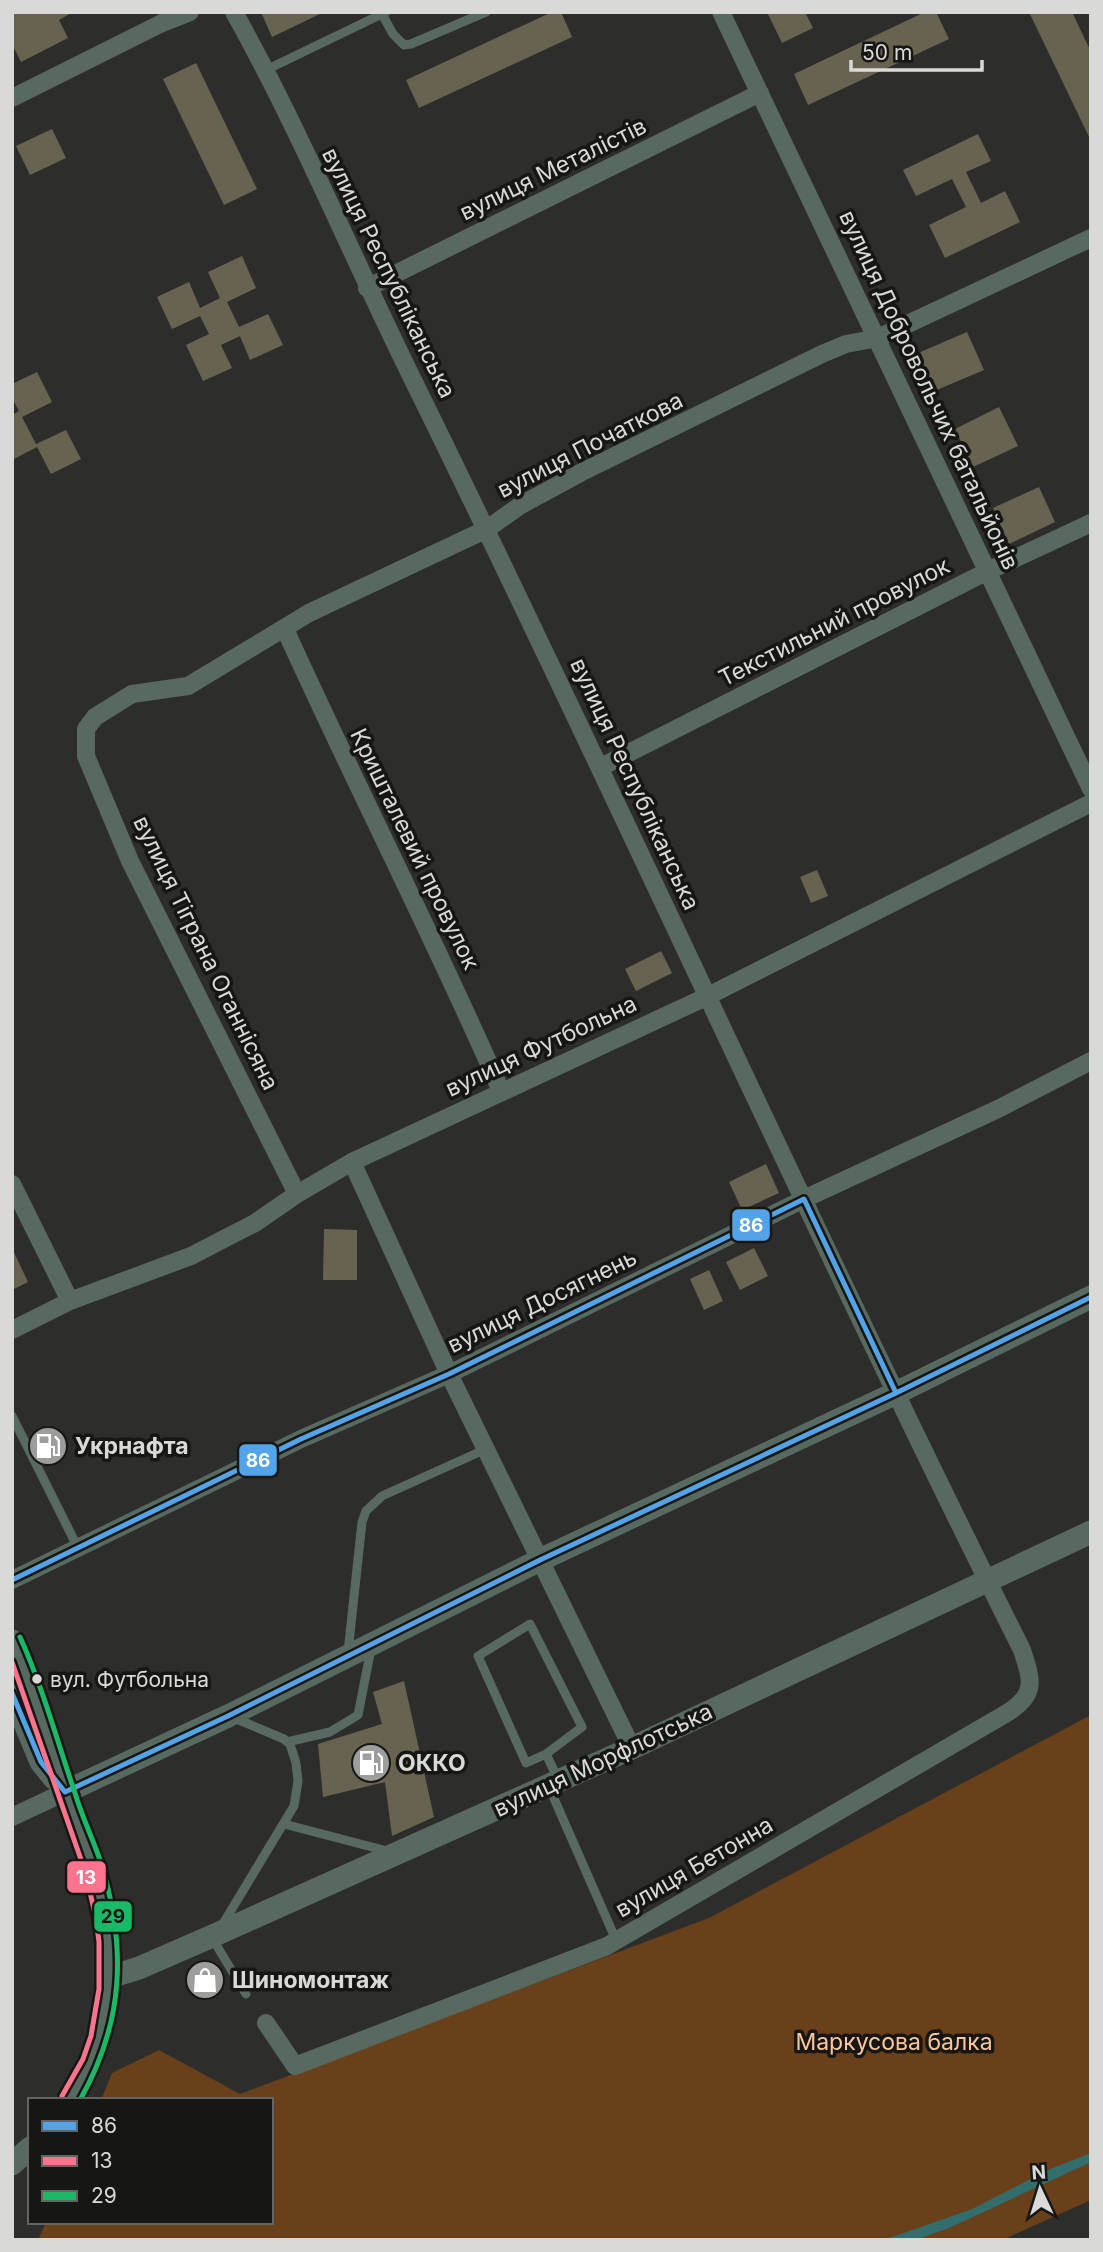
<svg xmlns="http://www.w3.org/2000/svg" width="1103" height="2252" font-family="Inter,sans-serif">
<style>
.green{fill:#6a401b}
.water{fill:#316e6d}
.building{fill:#686351}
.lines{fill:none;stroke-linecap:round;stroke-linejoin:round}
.service{stroke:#586960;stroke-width:9}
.minor{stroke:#586960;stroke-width:18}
.tertiary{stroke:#586960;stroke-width:23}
.bus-1-casing{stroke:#161714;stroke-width:10}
.bus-2-casing{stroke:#161714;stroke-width:10}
.bus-3-casing{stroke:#161714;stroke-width:10}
.bus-1{stroke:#53a3e8;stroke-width:5}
.bus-2{stroke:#fc738d;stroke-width:5}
.bus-3{stroke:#1ab867;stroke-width:5}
.bus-dot{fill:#d9dad7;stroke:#161714;stroke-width:2.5}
.labels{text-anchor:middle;stroke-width:7;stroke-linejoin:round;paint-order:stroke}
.bus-label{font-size:21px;fill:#d9dad7;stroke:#161714;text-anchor:start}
.street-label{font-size:23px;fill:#d9dad7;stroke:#161714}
.poi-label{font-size:23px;font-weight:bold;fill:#d9dad7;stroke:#161714;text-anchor:start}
.park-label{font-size:23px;fill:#fdc59a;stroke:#161714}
.line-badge{stroke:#161714;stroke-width:2.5}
.badge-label{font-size:19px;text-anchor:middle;font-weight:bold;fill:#fff}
.pale-badge-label{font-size:19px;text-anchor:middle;font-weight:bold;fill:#111}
</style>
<rect width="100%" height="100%" fill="#2d2e2b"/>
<path class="green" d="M1091,1715v485l-89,40h-964l8,-18h225v-122h-170l11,-27 47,-23 81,44 469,-176z"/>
<path class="water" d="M1091,2153v9l-142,66 -34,12h-31l88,-31 78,-40z"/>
<path class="building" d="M73,12l-14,8 9,18 -47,24 -9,-18v-31z
M261,12h63l-52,25z
M552,12h9l11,25 -153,71 -13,-28z
M767,12h38l8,16 -31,15z
M925,12h11l13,27 -141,66 -14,-31z
M1029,12h43l19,40v89z
M196,63l61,126 -33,16 -61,-126z
M52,129l14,29 -36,17 -14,-29z
M978,134l13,27 -25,11 15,31 24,-12 15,31 -75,36 -16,-33 37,-18 -14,-28 -36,17 -13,-26z
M242,256l14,32 -29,14 12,25 29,-13 15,31 -33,15 -10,-24 -19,9 11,23 -29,13 -17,-36 23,-11 -9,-18 -28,13 -15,-32 32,-15 11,26 20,-10 -12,-26z
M967,332l17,38 -52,22 -16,-38z
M37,372l15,30 -30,15 14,27 30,-14 15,29 -30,15 -14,-27 -25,13v-45l7,-4 -7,-13v-14z
M999,407l19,39 -45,21 -18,-38z
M1039,487l16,35 -46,22 -16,-36z
M817,870l11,26 -17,7 -11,-26z
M661,951l11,22 -36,18 -11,-22z
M766,1164l13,29 -37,17 -13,-28z
M324,1229l33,1v50h-34z
M12,1248l16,34 -16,8z
M754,1248l14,28 -28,14 -14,-28z
M709,1270l14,31 -19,9 -14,-31z
M404,1681l30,136 -42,19 -7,-54 -62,15 -5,-53 64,-20 -9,-32z"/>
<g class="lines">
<path class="service" d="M382,14l11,20 11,11 7,-1 75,-32
M266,70l120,-58
M12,1416l66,132
M348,1652l14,-130 4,-11 16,-15 104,-47
M287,1742l43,-10 28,-17 13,-66
M546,1754l36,-27 -52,-103 -52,32 48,107 20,-9 12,25
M549,1787l67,153
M284,1824l107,28
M221,1927l73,-121 4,-25 -2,-18 -6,-19 -6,-5 -50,-21
M212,1938l34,56"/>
<path class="minor" d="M234,12c67,120 119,247 180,370 207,420 398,849 608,1268 10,31 15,44 -15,63l-400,233 -312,120 -29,-43
M721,12l370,777
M12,98l150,-75 28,-11
M367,288l393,-195
M285,629c70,155 148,306 216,462
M601,767l387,-196 103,-48
M352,1162l97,212 183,374
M12,1184l58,117
M297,1194l-167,-333 -44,-105v-27l9,-12 37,-23 56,-8 121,-73 178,-84 34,-24 61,-33 240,-118 24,-10 32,-6 213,-100
M12,1330l58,-29 121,-45 64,-33 42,-29 55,-32 354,-165 385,-194
M12,1580l289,-141 148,-65 355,-175 196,-91 91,-47
M12,1817l53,-25"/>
<path class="tertiary" d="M12,1641c24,48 37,100 53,151 8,26 20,50 28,76 20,64 23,131 -2,194 -6,13 -14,25 -21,38
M12,1692l29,70 13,16
M65,1792l163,-76 312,-156 356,-167 195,-96
M110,1977l29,-9 78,-34 415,-186 459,-216
M12,2164l18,-16"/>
<defs>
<path id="bus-1" d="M12,1580l289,-141 148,-65 355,-175 92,194
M12,1693l29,69 24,30 163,-76 312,-156 356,-167 195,-96"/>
<path id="bus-2" d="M12,1662l73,209 11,47 3,24v47l-8,47 -8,23 -21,37"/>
<path id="bus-3" d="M20,1637c23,51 37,104 55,156 7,24 18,46 26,70 26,85 23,159 -21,237"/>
</defs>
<use href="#bus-1" class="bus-1-casing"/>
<use href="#bus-2" class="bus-2-casing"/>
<use href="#bus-3" class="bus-3-casing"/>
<use href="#bus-1" class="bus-1"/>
<use href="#bus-2" class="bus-2"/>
<use href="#bus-3" class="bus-3"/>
</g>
<defs>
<symbol id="fuel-disc" viewBox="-11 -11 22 22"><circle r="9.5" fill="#9d9e9b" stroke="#161714"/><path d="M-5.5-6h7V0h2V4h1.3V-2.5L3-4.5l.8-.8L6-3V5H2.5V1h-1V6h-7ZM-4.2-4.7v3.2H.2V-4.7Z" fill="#fff"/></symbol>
<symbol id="shop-disc" viewBox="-11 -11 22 22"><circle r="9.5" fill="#9d9e9b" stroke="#161714"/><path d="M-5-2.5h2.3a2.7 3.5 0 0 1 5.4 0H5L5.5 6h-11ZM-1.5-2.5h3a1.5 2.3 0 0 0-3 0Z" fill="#fff"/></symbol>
</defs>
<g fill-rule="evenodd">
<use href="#fuel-disc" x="26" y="1424" width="44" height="44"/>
<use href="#fuel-disc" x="349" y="1741" width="44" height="44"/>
<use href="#shop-disc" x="183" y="1958" width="44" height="44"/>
</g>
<circle class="bus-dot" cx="37" cy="1679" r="6"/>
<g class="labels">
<g class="bus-label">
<text x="50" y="1687">вул. Футбольна</text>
</g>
<g class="street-label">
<text transform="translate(553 169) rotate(-26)" y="8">вулиця Металістів</text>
<text transform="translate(389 273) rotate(64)" y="8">вулиця Республіканська</text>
<text transform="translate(929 390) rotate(65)" y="8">вулиця Добровольчих батальйонів</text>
<text transform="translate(590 445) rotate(-27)" y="8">вулиця Початкова</text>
<text transform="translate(834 622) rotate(-27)" y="8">Текстильний провулок</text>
<text transform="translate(635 784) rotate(65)" y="8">вулиця Республіканська</text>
<text transform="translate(415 849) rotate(64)" y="8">Кришталевий провулок</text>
<text transform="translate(206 953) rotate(64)" y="8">вулиця Тіграна Оганнісяна</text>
<text transform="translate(541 1046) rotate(-25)" y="8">вулиця Футбольна</text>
<text transform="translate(542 1301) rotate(-26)" y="8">вулиця Досягнень</text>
<text transform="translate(603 1760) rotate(-25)" y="8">вулиця Морфлотська</text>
<text transform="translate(694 1867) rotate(-30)" y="8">вулиця Бетонна</text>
</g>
<g class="poi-label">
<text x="75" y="1454">Укрнафта</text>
<text x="398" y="1771">ОККО</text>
<text x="232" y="1988">Шиномонтаж</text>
</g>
<g class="park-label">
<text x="894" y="2050">Маркусова балка</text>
</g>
</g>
<g class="line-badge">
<rect x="731" y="1208" width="40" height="34" rx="7" fill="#53a3e8"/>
<rect x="238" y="1443" width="40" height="34" rx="7" fill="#53a3e8"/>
<rect x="66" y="1860" width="41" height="34" rx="7" fill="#fc738d"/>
<rect x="93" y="1900" width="40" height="33" rx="7" fill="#1ab867"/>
</g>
<g class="badge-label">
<text x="751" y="1232">86</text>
<text x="258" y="1467">86</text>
<text x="86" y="1884">13</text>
</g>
<g class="pale-badge-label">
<text x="113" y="1923">29</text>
</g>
<rect width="1103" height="2252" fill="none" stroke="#d9dad7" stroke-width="28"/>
<rect x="28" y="2098" width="245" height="126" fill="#161714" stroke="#646562" stroke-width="2"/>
<rect x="42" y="2121" width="35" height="10" fill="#53a3e8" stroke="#646562" stroke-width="2"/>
<text x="91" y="2133" font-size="21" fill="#d9dad7">86</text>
<rect x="42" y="2156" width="35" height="10" fill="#fc738d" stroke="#646562" stroke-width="2"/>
<text x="91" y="2168" font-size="21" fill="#d9dad7">13</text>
<rect x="42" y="2191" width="35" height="10" fill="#1ab867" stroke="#646562" stroke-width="2"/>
<text x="91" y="2203" font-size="21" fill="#d9dad7">29</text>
<g transform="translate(1040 2189) rotate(356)" stroke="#161714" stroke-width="5" paint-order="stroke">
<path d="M0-5L12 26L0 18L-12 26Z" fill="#d9dad7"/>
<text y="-10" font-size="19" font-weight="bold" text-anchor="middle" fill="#d9dad7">N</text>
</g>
<path d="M851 60v10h131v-10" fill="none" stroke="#d9dad7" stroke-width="3.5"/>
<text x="862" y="60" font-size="21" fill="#d9dad7" stroke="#161714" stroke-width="5" paint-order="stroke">50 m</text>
</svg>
